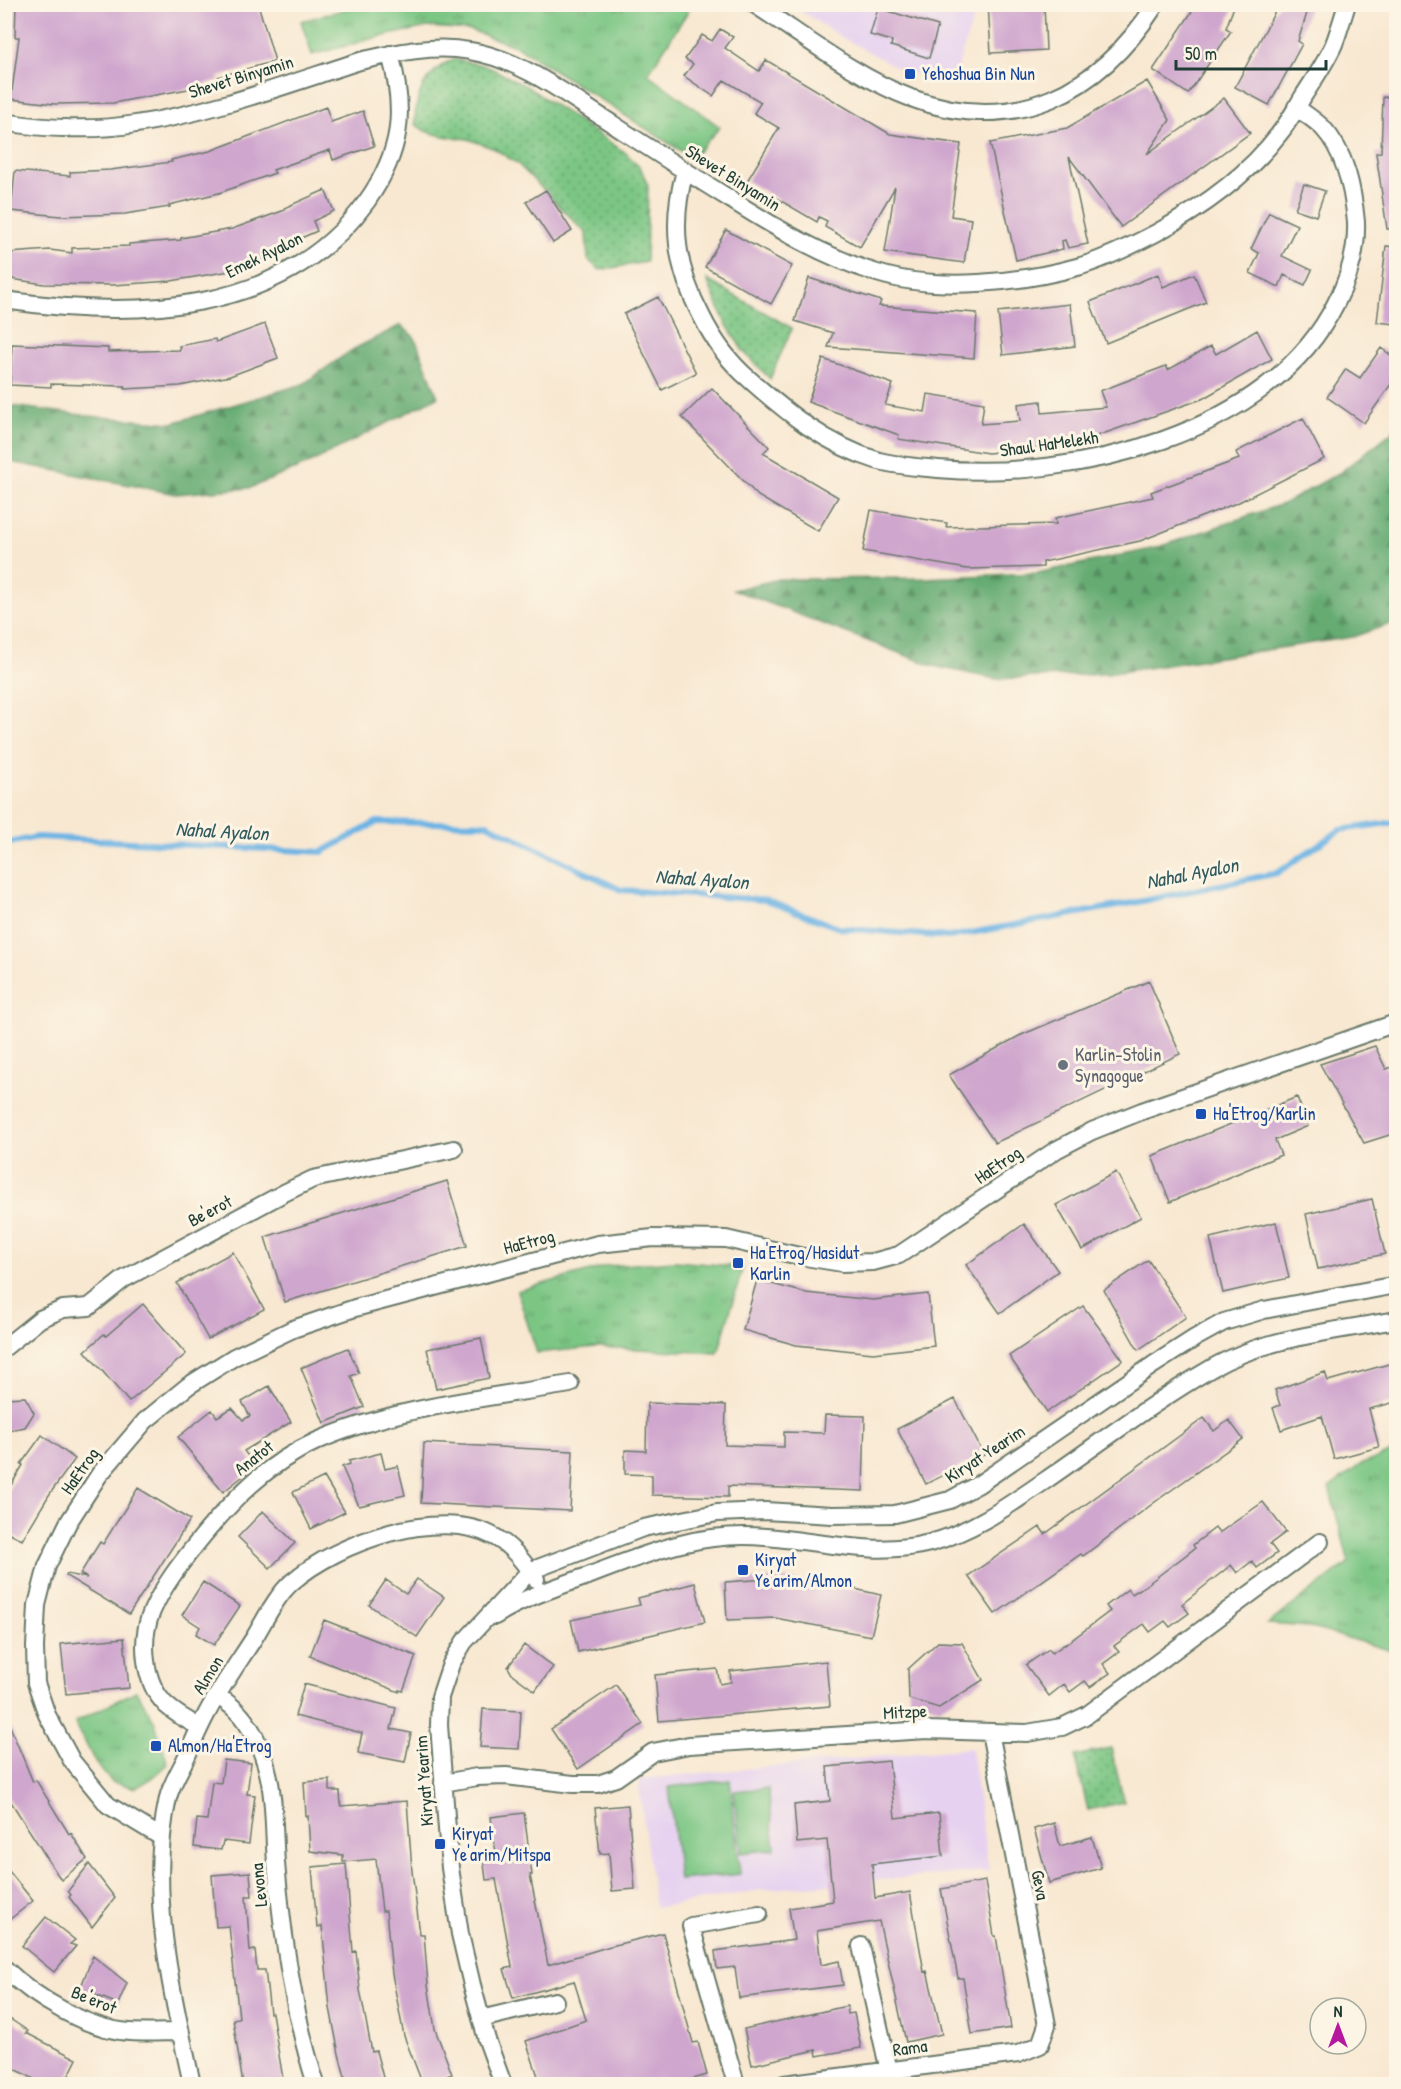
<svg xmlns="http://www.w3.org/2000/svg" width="1401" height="2089" font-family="'Patrick Hand',sans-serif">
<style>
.built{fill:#e6d2f0}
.grass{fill:url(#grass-tufts);stroke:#4e825c;stroke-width:1.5}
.forest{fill:url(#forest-firs);stroke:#427453;stroke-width:1.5}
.park{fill:url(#park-dots);stroke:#4e825c;stroke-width:1.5}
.pitch{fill:#7cc684;stroke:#4e825c;stroke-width:1.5}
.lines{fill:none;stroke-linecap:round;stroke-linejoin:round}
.stream{stroke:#6db4e4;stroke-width:6}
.building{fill:#cfa6ce}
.street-casing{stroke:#6b796b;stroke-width:20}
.street{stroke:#fff;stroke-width:16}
.transit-dot{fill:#1a4fb4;stroke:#fcf5e5;stroke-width:2}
.worship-dot{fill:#6b7280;stroke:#fcf5e5;stroke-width:2}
.labels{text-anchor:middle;stroke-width:6;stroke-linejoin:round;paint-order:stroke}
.transit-label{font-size:18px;fill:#164399;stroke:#fcf5e5;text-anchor:start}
.street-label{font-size:18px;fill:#1f3d34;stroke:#fcf5e5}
.worship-label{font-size:18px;fill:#5b616d;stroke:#fcf5e5;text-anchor:start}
.water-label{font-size:20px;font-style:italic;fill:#325b60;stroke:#fcf5e5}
</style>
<defs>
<pattern id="grass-tufts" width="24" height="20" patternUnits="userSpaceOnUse" patternTransform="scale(1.5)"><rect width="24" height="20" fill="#7cc684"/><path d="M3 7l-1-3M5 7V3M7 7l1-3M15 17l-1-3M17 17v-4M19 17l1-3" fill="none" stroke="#65a26d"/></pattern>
<pattern id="forest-firs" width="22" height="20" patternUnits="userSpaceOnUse" patternTransform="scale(1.5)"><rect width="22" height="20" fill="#65ab72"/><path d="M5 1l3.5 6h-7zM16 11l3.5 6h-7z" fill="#538c5e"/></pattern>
<pattern id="park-dots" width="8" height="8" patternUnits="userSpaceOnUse" patternTransform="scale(1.5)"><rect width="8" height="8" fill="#7cc684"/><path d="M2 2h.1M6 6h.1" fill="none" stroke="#65a26d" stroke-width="1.8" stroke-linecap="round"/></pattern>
</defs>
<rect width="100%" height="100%" fill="#fcf5e5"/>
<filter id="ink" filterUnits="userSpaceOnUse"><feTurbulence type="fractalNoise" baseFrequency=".0167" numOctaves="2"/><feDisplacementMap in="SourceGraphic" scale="12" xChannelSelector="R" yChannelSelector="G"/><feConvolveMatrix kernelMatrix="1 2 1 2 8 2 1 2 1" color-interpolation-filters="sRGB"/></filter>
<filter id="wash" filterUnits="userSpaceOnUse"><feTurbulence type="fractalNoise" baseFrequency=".008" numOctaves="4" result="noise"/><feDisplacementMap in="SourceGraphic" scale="24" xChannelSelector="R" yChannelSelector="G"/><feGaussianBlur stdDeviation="1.35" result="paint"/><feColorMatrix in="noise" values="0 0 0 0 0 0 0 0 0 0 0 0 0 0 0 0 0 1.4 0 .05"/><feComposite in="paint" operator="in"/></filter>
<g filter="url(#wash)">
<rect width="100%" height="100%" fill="#f8e8d1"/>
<path class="built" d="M791,5h187l-27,81 -55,-19 -53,-29z
M971,1748l18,123 -229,19 -105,18 -17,-129z"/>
<path class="grass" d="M362,5h330l-44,69 72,53 -28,31 -174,-111 -48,-17 -42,-3 -49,10 -67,18 -11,-34z
M675,1261l68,6 -25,86 -122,-6 -59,6 -20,-62 91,-25z
M1396,1450v202l-88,-25 -40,-3 81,-62 -20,-74 31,-23z
M136,1691l18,29 14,44 -14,13 -18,11 -24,-6 -16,-18 -21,-42z"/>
<path class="forest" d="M401,325l14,13 23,59 -132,68 -56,23 -74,6 -171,-33v-56l85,11 82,7 131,-39 49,-34z
M1396,425v197l-43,15 -246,37 -112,5 -62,-13 -199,-76 44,-11 145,-1 114,-5 119,-25 129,-45 54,-30 54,-42z"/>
<path class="park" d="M453,59l34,7 39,20 100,67 15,16 7,17 -2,76 -46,8 -12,-10 -2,-27 -68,-69 -23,-15 -27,-10 -26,-3 -17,-5 -10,-7c0,-31 10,-51 38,-65z
M707,280l85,48 -22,51 -27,-28 -18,-29z
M1111,1748l13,54 -36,8 -13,-54z"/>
<path class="pitch" d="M730,1780l10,94 -61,6 -10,-93z
M768,1788l7,61 -34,4 -7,-62z"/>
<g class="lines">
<path class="stream" d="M4,844l33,-7 285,15 55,-30 110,2 134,66 144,10 74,28 110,9 184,-34 144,-30 63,-43 56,-8"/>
</g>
<g id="blocks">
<path class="building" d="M16,4h242l17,57 -57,16 1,3 -31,9 -75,14 -59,1 -43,-5 8,-62h-4z
M988,4h56l2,46 -55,3z
M1197,4h38l-9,24 5,3 -43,63 -35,-24z
M1279,4h31l-12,37 4,3 -33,61 -34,-18z
M878,8l60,18 -9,32 -38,-12 1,-5 -22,-6z
M720,29l13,8 -8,11 34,23 7,-11 124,74 71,10 -10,72 20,3 -7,44 -79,-11 10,-65 -35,60 -35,-20 2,-6 -8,-4 -2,5 -70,-41 32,-53 -25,-15 7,-11 -37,-22 -11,16 -29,-20 9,-12 -8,-5 17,-24 10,6z
M1147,81l23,39 -23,34 77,-56 26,35 -129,94 -52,-70 19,87 -20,4 -3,-8 -3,1 1,8 -47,11 -26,-117 77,-15z
M1383,97l13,1v131h-9l-11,-76 5,-1z
M326,107l5,15 32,-11 11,35 -41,14 -3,-10 -57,20 2,3 -56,20 -50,12 1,2 -45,7 -65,2 -49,-5 4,-40 55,5v-4l40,-2 62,-8 -1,-2 39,-9z
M1304,184l21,7 -9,25 -21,-7z
M325,190l9,21 -21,10 4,10 -41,18 1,6 -41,15 -65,11 -58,4 -69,-1 -39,-6 4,-25 41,-3 22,3v-5l57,-2v-2l52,-4v-2l51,-9 53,-19 -1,-2z
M546,190l26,41 -19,12 -27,-41z
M1269,212l28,13 -15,31 30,14 -7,15 -21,-10 -5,12 -29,-14 9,-20 -8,-4z
M726,230l66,36 -21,38 -66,-37z
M1386,246l10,1v77l-19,-2z
M1158,274l5,13 31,-13 12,28 -100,41 -16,-41z
M809,278l72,23 -2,5 98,7 -3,45 -146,-11 5,-14 -38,-12z
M658,297l38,76 -34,17 -38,-76z
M1070,304l5,42 -72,9 -5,-43z
M265,324l13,34 -48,18 -50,10 -55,3v-3l-74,-2v3l-41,-2 2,-41 96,4v4l72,-2 -1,-4 36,-7 1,3z
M1257,330l15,29 -70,40 -111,39 1,5 -104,10 -90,-14 1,-4 -91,-33 15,-43 70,25 -8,21 40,7 3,-18 56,9 -3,21 39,-3 -2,-17 23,-3 1,12 64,-6 -6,-16 66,-25 2,4 43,-24 5,8z
M1381,348l15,11v18l-32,46 -37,-26 19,-28 14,9z
M712,388l57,59 -6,6 75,44 -20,34 -60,-35 -76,-79z
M1303,418l21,41 -85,43 -99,39 -97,21v5l-76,2 -104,-18 8,-41 76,13 -1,4 110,-3 -1,-6 98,-21 -2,-5 88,-33 -3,-7z
M1149,981l31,73 -185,89 -46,-68 70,-39z
M1375,1046l11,23 10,-3v67l-32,10 -44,-79z
M1297,1097l11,29 -33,14 6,15 -111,47 -18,-46z
M1116,1172l25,45 -59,33 -26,-45z
M447,1181l20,65 -182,56 -20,-65z
M1372,1199l13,55 -67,15 -12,-55z
M1276,1222l13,56 -66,15 -13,-55z
M1024,1224l34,47 -58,42 -34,-48z
M233,1252l31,57 -56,30 -31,-56z
M1148,1260l38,57 -48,33 -34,-60z
M757,1280l49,13 67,7 55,-6 6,52 -61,7 -77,-8 -53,-15z
M143,1304l43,50 -57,48 -44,-51 19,-17 2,2z
M1083,1306l40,54 -76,52 -38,-56z
M481,1338l8,40 -53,11 -9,-40z
M348,1348l11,25 -8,3 13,31 -40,16 -23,-55z
M1396,1362v40l-27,7 10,38 -45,12 -12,-43 -41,14 -8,-22 7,-3 -5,-15 50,-18 3,9z
M269,1386l22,36 -47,29 12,15 -33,26 -45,-55 34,-27 5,7 15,-9 11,12 7,-4 -8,-14z
M25,1397l9,16 -9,14 -21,4v-33z
M955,1399l29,56 -58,29 -29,-55z
M647,1403l79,2 -1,40 59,2v-15l40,1 1,-18 40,1 -2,75 -135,-5v11l-76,-2v-20l-27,-1v-24l21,1z
M1204,1418l10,13 15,-11 14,19 -84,60 -76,57 -2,-2 -86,60 -27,-38 72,-49 5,7z
M42,1435l33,24 -26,36 -27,45 -18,-10v-33l19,-32 -2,-1z
M424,1443l149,8 -3,60 -149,-8z
M381,1453l4,16 13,-3 7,29 -46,11 -17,-39 8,-3 -1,-3z
M324,1477l21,35 -34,17 -18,-37z
M138,1488l52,32 -61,94 -63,-38 1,-2 20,4 -7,-4 20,-32 3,2z
M1263,1502l23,30 -16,12 7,9 -20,15 -5,-7 -15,12 -6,-8 -49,39 7,9 -19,14 -5,-6 -15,11 -6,-8 -30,22 5,6 -16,12 7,9 -20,14 -5,-6 -15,11 -6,-8 -15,12 -23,-31 23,-16 3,4 13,-9v1l45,-34 -4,-5 22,-17 4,5 13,-8 50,-38 -2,-3 22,-17 4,5z
M263,1511l32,32 -25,25 -32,-31z
M781,1578l65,11v-2l35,8 -10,41 -96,-18 -48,2 -2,-38z
M417,1579l27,18 -27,40 -48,-32 17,-25 20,14z
M203,1582l37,24 -26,39 -18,-11 4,-7 -18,-12z
M695,1583l10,39 -127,30 -7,-32 69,-15 -2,-7z
M324,1620l92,36 -13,35 -4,-1v2l-89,-36z
M124,1638l5,50 -63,6 -5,-50z
M938,1642l24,1 21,37 -44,28 -30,-9 -1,-30z
M524,1645l29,22 -18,24 -23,-17 -4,-7z
M826,1661l4,45 -171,15 -4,-46 62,-6 3,15 11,-2 -1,-11z
M304,1684l92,24 -5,21 20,4 -6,29 -47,-9 4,-20 -67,-17z
M616,1685l27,39 -65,45 -27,-40z
M483,1709l38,2 -2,38 -39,-2z
M5,1714l28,68 3,-2 33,54 2,-1 16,26 -26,21 -57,-89z
M224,1760l27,3 -4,31 8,1 -6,49 -26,-3 -2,9 -27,-3 3,-28 10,1 5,-38 9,1z
M889,1761l6,57 44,-5 4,43 -71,8 3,34 35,-6 14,80 3,-1 15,63 -36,8 -27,-121 -62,10 4,34 18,-4 4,24 -104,13 -4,-31 -18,2 -2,-18 79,-11 -5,-32 44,-7 -6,-61 -30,3 -3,-38 36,-4 -3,-34z
M330,1780v11h10l1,15 66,-5 5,70 8,63h4l4,51 7,44 17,45 -29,11 -19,-49 -12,-62 -6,-63h-4l-6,-52 -33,3v-7l-33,-4 -2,-35h-2l-2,-34z
M628,1805l7,84 -23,2 -3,-38 -9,1 -5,-46z
M524,1813l8,62h-2l18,90 59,-18 56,-14 30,110 5,-1 9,33 -35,10h-131l-15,-44 60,-21 -12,-39 -61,17 -9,-29 8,-2 -16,-88 -10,1 -3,-25 13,-2 -5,-36z
M1054,1823l6,23 32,-9 9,31 -52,15 -15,-54z
M89,1864l26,34 -23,29 -23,-30 2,-2 -3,-4z
M346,1864l7,88 3,-1 4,39 12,62 4,-1 9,34h-38l-8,-31 -9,-46 -8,-82 -5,1 -5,-60z
M4,1865l29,36 -29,23z
M250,1872l2,24h-6l4,55 5,-1 2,20h8l5,43h2l12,72h-41l-10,-66 6,-1 -10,-92 -13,1 -4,-52z
M985,1881l9,55h2l15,92 -39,6 -9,-56h-5l-17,-89z
M46,1917l29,23 -5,4 6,2 -22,26 -32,-26z
M93,1956l34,27 -9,21 -38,-15z
M847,2006l1,8 6,-1 7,35 -44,8 -1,-6 -64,15 -8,-36z
M4,2015l24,16 -2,2 51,26 -13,26h-19l-41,-22z"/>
</g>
</g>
<g filter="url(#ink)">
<use href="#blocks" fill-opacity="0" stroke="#6b796b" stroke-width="1.5"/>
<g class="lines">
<defs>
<path id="street" d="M754,4c48,31 105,75 157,94 104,38 187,-4 245,-94
M4,122c41,7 92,9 132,2 74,-11 152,-40 224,-63 36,-8 72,-17 110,-10 51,8 98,45 141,72 39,26 79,51 119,76 46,29 94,58 147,74 60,19 143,10 204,-7 26,-8 50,-20 75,-33 46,-25 91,-57 123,-99 10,-12 17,-26 25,-39 11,-17 22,-33 30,-51 5,-13 9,-27 13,-40
M685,171c-15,53 -9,97 17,146 12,24 27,45 47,62 38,34 78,66 127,81 20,6 41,7 62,9 135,12 333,-34 398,-166 13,-25 21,-53 20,-81 -3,-32 -10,-69 -33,-94 -8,-8 -18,-14 -27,-21
M4,300c128,19 280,17 363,-99 35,-50 39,-90 23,-147
M4,1348l36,-29 23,-10 26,-2 35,-28 160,-86 29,-14 141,-30
M495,1616c28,-18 59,-28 90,-39 61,-23 112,-46 180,-40 55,4 110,20 165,6 44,-12 79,-38 116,-63 55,-38 109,-79 166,-112 54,-31 124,-37 184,-48
M217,1696c26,14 41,42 49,69 10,34 7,73 11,109 7,71 17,142 39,210
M200,1727c-12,-6 -24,-13 -34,-22 -23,-23 -26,-66 -14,-94 11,-25 29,-48 45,-68 34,-42 70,-80 120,-102 78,-34 170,-43 253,-57
M443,1783l34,-6 29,-1 67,8h25l18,-6 37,-26 36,-7 238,-15 100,3 35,-6 25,-12 233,-173
M161,1837l-53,-32 -36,-44 -25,-46 -11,-32 -1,-36 2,-42 10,-39 21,-43 31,-48 46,-54 43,-35 46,-29 59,-28 62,-21 243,-64 55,-6 73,1 73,17 43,7 31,-1 26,-7 157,-105 36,-19 50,-20 254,-88
M861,1946l28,125
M4,1968c30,29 84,62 126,64 17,1 34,0 51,0
M481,2019l74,-18
M192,2084c-20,-92 -45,-192 -24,-286 3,-13 11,-26 17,-38 7,-15 13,-30 21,-45 14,-27 32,-52 48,-77 11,-18 22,-42 38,-56 46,-40 147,-76 203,-45 18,10 29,26 41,42
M503,2084l-16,-44 -15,-55 -12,-51 -10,-66 -11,-143 1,-28 11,-33 13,-22 66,-71 113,-43 74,-15 48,-2 67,4 63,-1 55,-14 29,-16 174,-119 42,-27 29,-16 40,-12 132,-25
M736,2084l-45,-158 68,-12
M784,2084l234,-30 22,-9 7,-20 -57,-293"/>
</defs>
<use href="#street" class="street-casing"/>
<use href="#street" class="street"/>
</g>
</g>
<g class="transit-dot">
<rect x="904" y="68" width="12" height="12" rx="3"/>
<rect x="1195" y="1108" width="12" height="12" rx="3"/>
<rect x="732" y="1257" width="12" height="12" rx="3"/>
<rect x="737" y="1564" width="12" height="12" rx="3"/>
<rect x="150" y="1740" width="12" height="12" rx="3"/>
<rect x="434" y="1838" width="12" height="12" rx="3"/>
</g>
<circle class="worship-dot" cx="1063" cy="1065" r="6"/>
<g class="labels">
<g class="transit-label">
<text x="922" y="80">Yehoshua Bin Nun</text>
<text x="1213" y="1120">Ha'Etrog/Karlin</text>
<text x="750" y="1259">Ha'Etrog/Hasidut<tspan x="750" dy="21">Karlin</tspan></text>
<text x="755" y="1566">Kiryat<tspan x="755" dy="21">Ye'arim/Almon</tspan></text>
<text x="168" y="1752">Almon/Ha'Etrog</text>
<text x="452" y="1840">Kiryat<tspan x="452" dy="21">Ye'arim/Mitspa</tspan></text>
</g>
<g class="street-label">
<text transform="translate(241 77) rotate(-17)" y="6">Shevet Binyamin</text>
<text transform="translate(733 178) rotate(32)" y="6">Shevet Binyamin</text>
<text transform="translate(264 255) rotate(-26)" y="6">Emek Ayalon</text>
<text transform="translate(1049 444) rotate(-8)" y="6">Shaul HaMelekh</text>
<text transform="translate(998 1165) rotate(-34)" y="6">HaEtrog</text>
<text transform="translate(210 1211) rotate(-28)" y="6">Be'erot</text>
<text transform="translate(529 1242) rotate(-15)" y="6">HaEtrog</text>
<text transform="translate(985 1454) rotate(-33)" y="6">Kiryat Yearim</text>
<text transform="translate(254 1458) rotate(-38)" y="6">Anatot</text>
<text transform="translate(80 1471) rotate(-55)" y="6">HaEtrog</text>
<text transform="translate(208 1675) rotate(-58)" y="6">Almon</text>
<text transform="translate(905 1712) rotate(-3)" y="6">Mitzpe</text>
<text transform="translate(424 1781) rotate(-94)" y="6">Kiryat Yearim</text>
<text transform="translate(259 1885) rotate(-96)" y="6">Levona</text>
<text transform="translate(1040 1885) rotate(79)" y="6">Geva</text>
<text transform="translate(94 2000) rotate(22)" y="6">Be'erot</text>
<text transform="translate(910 2048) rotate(-8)" y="6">Rama</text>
</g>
<g class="worship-label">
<text x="1075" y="1061">Karlin-Stolin<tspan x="1075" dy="21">Synagogue</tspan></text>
</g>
<g class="water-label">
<text transform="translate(222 831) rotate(3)" y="7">Nahal Ayalon</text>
<text transform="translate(1192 873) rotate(-11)" y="7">Nahal Ayalon</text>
<text transform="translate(702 879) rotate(4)" y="7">Nahal Ayalon</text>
</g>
</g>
<rect width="1401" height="2089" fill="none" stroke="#fcf5e5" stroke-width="24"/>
<g transform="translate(1338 2026)"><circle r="28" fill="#fcf5e5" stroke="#a4ab9e" stroke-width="1.5"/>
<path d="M0-4.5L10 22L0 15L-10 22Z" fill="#b5179e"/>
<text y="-9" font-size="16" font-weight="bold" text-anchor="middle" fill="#1f3d34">N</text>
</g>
<path d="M1176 60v9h150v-9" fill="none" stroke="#1f3d34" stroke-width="3"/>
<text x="1185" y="60" font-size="18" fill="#1f3d34" stroke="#fcf5e5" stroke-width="4.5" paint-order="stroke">50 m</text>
</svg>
